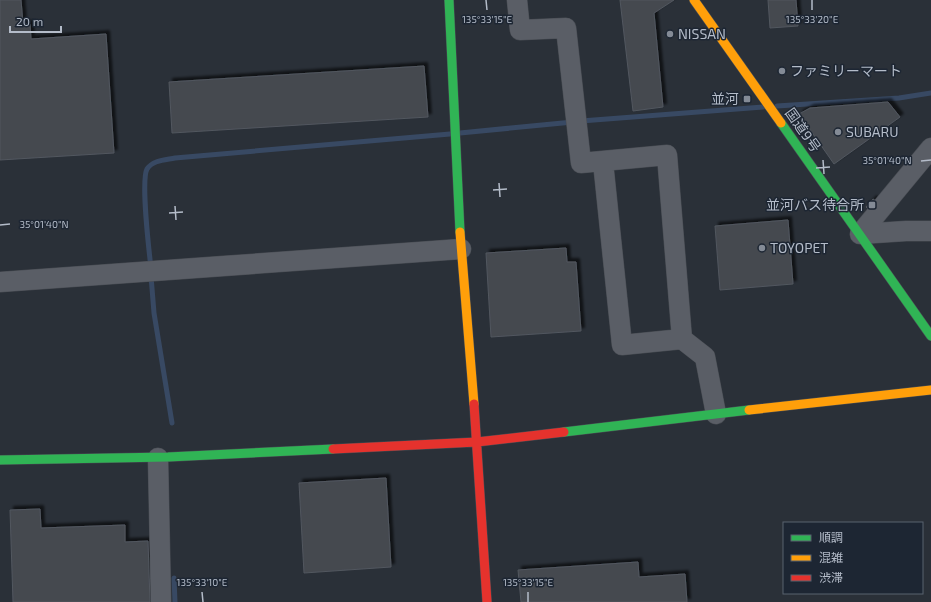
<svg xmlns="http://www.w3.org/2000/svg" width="931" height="602" font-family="'Exo 2','Noto Sans JP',sans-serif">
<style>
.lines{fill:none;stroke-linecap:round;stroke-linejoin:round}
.stream{stroke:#384963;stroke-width:5}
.building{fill:#444950;stroke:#52575f;filter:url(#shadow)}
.street-casing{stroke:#484c53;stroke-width:21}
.fast-casing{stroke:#484c53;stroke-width:10}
.slow-casing{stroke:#484c53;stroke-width:10}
.jam-casing{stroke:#484c53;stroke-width:10}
.street{stroke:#5a5e66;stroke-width:20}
.fast{stroke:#30b455;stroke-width:9}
.slow{stroke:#ff9f0a;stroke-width:9}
.jam{stroke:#e5322d;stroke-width:9}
.ticks{fill:none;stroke:#b4bcc9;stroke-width:1.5}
.poi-dot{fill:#848b96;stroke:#1d2633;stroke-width:1.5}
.labels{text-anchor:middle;stroke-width:3;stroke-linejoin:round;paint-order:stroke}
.poi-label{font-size:14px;fill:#b4bcc9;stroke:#1d2633;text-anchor:start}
.street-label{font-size:14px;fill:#b4bcc9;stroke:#1d2633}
.ticks-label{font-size:10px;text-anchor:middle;fill:#b4bcc9;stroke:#1d2633;stroke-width:3;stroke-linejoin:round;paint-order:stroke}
</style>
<defs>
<filter id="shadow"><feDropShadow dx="3.5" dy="-3.5" stdDeviation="1" flood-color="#0009"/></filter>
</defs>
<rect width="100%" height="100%" fill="#2a3038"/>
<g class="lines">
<path class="stream" d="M777,106l122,-8 32,-5
M581,121l182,-14
M460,133l113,-11
M151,268c-2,-17 -10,-88 -4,-99 6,-9 18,-9 28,-11l275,-24
M151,276l3,37 18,110
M174,578l1,24"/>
</g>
<path class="building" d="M0,0h21l2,24h7l1,15 75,-5 8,119 -114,7z
M620,0h54l-20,13 9,94 -30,4z
M768,0h28l2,26 -28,2z
M424,66l4,51 -256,16 -3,-51z
M888,102l12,15 -66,47 -35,-50 11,-6z
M873,199l4,3 -7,9 -4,-4z
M788,220l5,64 -73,6 -5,-64z
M566,248l1,14h9l5,69 -90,6 -5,-84z
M386,478l5,89 -87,6 -5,-90z
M40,509l1,19 84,-3v17l23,-1 2,61h-137l-3,-92z
M638,562l1,15 46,-3 2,28h-166l-3,-32z"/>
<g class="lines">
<defs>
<path id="street" d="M517,0l3,30 46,-2 15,135 86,-8 15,184 23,18 11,57
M603,162l19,183 60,-6
M860,234l71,-86
M860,234l46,-3h25
M0,282l461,-33
M158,458l3,144"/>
<path id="fast" d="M449,0l11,232
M781,123l150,213
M564,432l185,-22
M0,460l168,-3 165,-8"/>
<path id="slow" d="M694,0l87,123
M460,232l14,172
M749,410l182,-20"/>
<path id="jam" d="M474,404l13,198
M333,449l144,-7 87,-10"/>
</defs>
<use href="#street" class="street-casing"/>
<use href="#fast" class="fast-casing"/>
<use href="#slow" class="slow-casing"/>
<use href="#jam" class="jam-casing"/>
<use href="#street" class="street"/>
<use href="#fast" class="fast"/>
<use href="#slow" class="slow"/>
<use href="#jam" class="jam"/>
</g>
<path class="ticks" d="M486,0l1,10M812,0v10M823,160l1,14M921,161l10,-1M816,168l14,-1M499,183l1,14M493,190l14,-1M175,206l1,14M169,213l14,-1M0,225l10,-1M202,592l1,10M528,592v10"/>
<g class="poi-dot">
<circle cx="670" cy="34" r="4"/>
<circle cx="782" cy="71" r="4"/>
<rect x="743" y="95" width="8" height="8" rx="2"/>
<circle cx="838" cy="132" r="4"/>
<rect x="868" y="201" width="8" height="8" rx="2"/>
<circle cx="762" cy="248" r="4"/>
</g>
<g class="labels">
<g class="poi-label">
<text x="678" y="39">NISSAN</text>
<text x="790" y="76">ファミリーマート</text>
<text x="739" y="104" text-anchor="end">並河</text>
<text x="846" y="137">SUBARU</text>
<text x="864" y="210" text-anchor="end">並河バス待合所</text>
<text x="770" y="253">TOYOPET</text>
</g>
<g class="street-label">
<text transform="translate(803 130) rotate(55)" y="5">国道9号</text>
</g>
</g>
<g class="ticks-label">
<text x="487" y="23">135°33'15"E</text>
<text x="812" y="23">135°33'20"E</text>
<text x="887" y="164">35°01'40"N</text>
<text x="44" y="228">35°01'40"N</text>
<text x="202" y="586">135°33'10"E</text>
<text x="528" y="586">135°33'15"E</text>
</g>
<rect x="783" y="522" width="140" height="72" fill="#1d2633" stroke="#59626f"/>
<rect x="791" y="535" width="20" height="6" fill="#30b455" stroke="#59626f"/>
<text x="819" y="542" font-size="12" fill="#b4bcc9">順調</text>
<rect x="791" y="555" width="20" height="6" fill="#ff9f0a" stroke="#59626f"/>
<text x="819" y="562" font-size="12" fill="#b4bcc9">混雑</text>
<rect x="791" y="575" width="20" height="6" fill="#e5322d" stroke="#59626f"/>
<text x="819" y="582" font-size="12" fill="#b4bcc9">渋滞</text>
<path d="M10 26v6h51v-6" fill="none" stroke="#b4bcc9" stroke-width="2"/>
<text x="16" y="26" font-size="12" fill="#b4bcc9" stroke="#1d2633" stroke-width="3" paint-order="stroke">20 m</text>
</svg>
